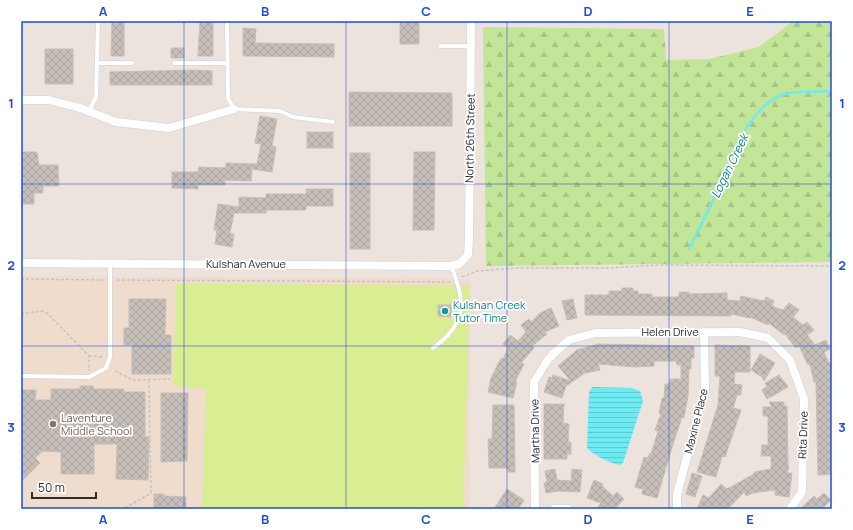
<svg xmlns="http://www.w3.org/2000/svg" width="853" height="530" font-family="Manrope,sans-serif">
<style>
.education{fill:#efdccc}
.forest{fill:url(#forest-firs)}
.pitch{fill:#d9ed93}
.water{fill:url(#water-rules)}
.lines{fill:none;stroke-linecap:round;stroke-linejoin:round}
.stream{stroke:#6deaf2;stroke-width:2.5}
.building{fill:url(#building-cross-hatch);stroke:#c9beb6}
.lane-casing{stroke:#cbd2dd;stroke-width:5}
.street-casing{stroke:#cbd2dd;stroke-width:9}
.path{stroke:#c4c4c4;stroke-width:1.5;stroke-dasharray:3 2;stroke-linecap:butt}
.lane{stroke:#fff;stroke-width:4}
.street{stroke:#fff;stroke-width:8}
.grid{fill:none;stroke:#1d4ed8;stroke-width:1;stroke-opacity:0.55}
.culture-dot{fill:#0f9aa8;stroke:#fff;stroke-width:1.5}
.education-dot{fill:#8d6e63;stroke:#fff;stroke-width:1.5}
.labels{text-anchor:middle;stroke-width:3.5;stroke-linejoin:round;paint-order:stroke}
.street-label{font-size:11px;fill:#2b2b2b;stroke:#fff}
.culture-label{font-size:11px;fill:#0d838f;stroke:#fff;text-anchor:start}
.education-label{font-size:11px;fill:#785e54;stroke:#fff;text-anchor:start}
.water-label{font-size:12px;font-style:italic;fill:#0b7f92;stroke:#fff}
.neatline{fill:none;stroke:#1d4ed8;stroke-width:1.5}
.grid-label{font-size:13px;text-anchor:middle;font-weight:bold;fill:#1d4ed8}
</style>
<defs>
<pattern id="forest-firs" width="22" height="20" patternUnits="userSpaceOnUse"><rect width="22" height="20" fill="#c2e598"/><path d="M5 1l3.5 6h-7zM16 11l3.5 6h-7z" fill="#a7c583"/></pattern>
<pattern id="water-rules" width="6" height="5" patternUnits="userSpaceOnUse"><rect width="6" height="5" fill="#6deaf2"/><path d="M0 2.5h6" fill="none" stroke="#5fc9d0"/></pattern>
<pattern id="building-cross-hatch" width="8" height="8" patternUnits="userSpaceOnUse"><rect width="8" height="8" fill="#c6beb8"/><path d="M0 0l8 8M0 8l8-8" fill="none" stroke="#aaa39e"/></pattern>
</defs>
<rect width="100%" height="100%" fill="#ede3dd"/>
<path class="education" d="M21,276l449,3 -1,230h-448z"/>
<path class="forest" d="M793,21h39v241l-346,4 -3,-239 181,2 2,31 43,-1 50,-12z"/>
<path class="pitch" d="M176,284l294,1 -7,224h-261l4,-121 -33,-2z"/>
<path class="water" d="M592,387l40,1 8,3 3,10 -20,62 -3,2c-11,-2 -25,-9 -33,-17l2,-56z"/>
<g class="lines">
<path class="stream" d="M689,249l37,-75c6,-27 33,-77 63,-81 14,-2 29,-1 43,-2"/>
</g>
<path class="building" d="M112,21h12v35h-13z
M200,21h13v35h-15z
M400,21h19v23h-19z
M243,28l13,1 -1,14 79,1v13l-91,-1z
M171,48h13v10h-13z
M45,49h28v35h-28z
M194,70l18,1v14h-102v-13z
M349,92l103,1v33h-103z
M260,116l17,3 -5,27 4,1 -4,25 -20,-3 -1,12 -26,-1v5h-27v4l-26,-1v-16h26l1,-5 27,1v-5l31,1 4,-20 -6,-1z
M307,132h26v16h-26z
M21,152h16l2,13h19l1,21h-16v7h-9v11h-13z
M414,152h21l-1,78h-21z
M350,153h20v96h-20z
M306,189h27v17h-27v4h-40v3h-32l-4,20 4,1 -2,13 -17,-3 2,-13 -3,-1 4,-26 21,3v-10l27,1v-4h40z
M622,288h11v3h5v3h14v3h27v-5h10v2l38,-1v7l13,1 1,-5 23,5 2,-4 8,4 -2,5 11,4 6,-7 10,7 -6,7 10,8 4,-3 7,8 -7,5 8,10 11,-5 4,9 -6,3 5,11h3v111l-14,1 -2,-93h-2l-4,-18 -2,1 -9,-19 -3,2 -11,-14 -1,1 -15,-12 -1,2 -18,-8v1l-19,-4v2l-146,-1v-20h24v-4h13z
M129,299h37l-1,36h6v39h-39v-29h-8v-17h5z
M573,299l4,19 -10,2 -5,-19z
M438,305h13v12l-13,-1z
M551,308l8,18 -14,6 2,2 -15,12 2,2 -13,15 3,1 -9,18h2l-4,16 -25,-6 3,-14 10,-20 2,1 5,-11 -5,-4 7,-9 8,6 8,-9 -5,-7 8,-6 2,3 9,-9z
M598,344l96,2v12h-3v11h-2l-1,27 -4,22 -2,-1 -8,24 -17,57 -15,-4 1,-5 -8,-2 9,-30 4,1 2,-5 1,1 7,-23 -3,-1 6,-16 -2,-1 3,-15h2l1,-14h4l1,-5h11v-14h-4l-1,-4h-22v5l-20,1 -36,-3 2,6 -15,3 -19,13 -4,12 -18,-6 5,-15 3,1 1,-3 18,6 -13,-15 19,-16z
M715,345l35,1v26h-15l-1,12 8,1 -1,10h-4l-4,13 8,2 -16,47 -3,-1 -6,21 -19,-5 21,-67 2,-29h-5z
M760,354l15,9 -11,18 -2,-4 -11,-7z
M779,375l9,12 -21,12 -5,-9 5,-4 -2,-3z
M80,386h13v3h31v3h21v45h4l-1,43 -32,-1 1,-35h-23v30h-33v-22l-18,-1 -8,7 5,5 -19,19v-92h15l-1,10h16v-11h29z
M161,393h27l-1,68 -26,1z
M769,402h15v4h3l1,59 1,1 -2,7h5l-3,24 -14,-2v-5l-22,3 -7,3 -2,-4 -16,17h-31l6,-14 6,3 12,-14 6,5 27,-15v-2l17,-3v-13h-10l1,-11h6v-29h-5v-9h9z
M544,404h20l-1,19 6,1 -1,18h3v12h-4v5h-23z
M493,405h21l1,67h-7v-4h-19l-1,-29h4z
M555,469l2,11 14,1 1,-12 10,1 -2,22 -21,-1 -13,2 -2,-10 3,-1 -2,-11z
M692,473l10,3 -7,21 -9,-3z
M594,480l9,4 -1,2 11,10 4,-4 7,7 -9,10h-19l5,-6 -14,-5z
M507,489l17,11 -6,9h-24z
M824,493l7,7 -9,9h-22l14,-13 3,3z
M154,494h10v2l22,1v12h-32z"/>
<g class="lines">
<defs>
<path id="lane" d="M227,21l1,77 6,11 46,2 13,6 40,5
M440,46h31
M97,63h35
M174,63h53
M89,111l7,-14 2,-76
M433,348c34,-24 33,-47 18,-82
M21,376l68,1 17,-9 4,-11v-94"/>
<path id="street" d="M21,100h28l31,8 36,14 53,6 65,-19
M21,263l430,3 8,-2 9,-9 1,-17 2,-217
M535,509l-1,-127 15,-24 20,-18 26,-7 145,-1 28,6 22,22 14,39 -2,93 -12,17
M554,509h14
M677,509v-15l28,-104 -1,-58"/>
</defs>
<use href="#lane" class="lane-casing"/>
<use href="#street" class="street-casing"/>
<path class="path" d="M462,277l15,-6 39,-3h93l49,-3 174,1
M21,279l82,1
M117,280l334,2
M21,314l21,-3 6,3 41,42v15
M89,356l14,1
M115,371l18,9 37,-1
M125,508l26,-15 -2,-112"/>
<use href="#lane" class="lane"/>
<use href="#street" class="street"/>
</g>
<path class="grid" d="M184,21v488M346,21v488M507,21v488M669,21v488M21,184h811M21,346h811"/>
<circle class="culture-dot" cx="445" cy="311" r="4"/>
<circle class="education-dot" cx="53" cy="424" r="4"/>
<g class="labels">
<g class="street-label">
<text transform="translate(470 138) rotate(-89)" y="4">North 26th Street</text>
<text x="246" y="268">Kulshan Avenue</text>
<text x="670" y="336">Helen Drive</text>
<text transform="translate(696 421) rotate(-76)" y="4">Maxine Place</text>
<text transform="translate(535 431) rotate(-91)" y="4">Martha Drive</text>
<text transform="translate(803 435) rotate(-88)" y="4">Rita Drive</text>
</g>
<g class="culture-label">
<text x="453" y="309">Kulshan Creek<tspan x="453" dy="13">Tutor Time</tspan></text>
</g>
<g class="education-label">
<text x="61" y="422">Laventure<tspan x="61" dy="13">Middle School</tspan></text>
</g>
<g class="water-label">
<text transform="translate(730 166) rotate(-64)" y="4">Logan Creek</text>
</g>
</g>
<rect width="853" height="530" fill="none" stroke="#ffffff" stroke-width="44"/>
<path d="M32 492v6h64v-6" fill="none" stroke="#2b2b2b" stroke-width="2"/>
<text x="38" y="492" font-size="12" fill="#2b2b2b" stroke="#ffffff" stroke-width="3" paint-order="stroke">50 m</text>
<rect x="22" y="22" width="809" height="486" class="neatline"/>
<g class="grid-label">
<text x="103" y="16">A</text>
<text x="265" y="16">B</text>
<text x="426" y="16">C</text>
<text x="588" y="16">D</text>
<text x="750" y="16">E</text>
<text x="11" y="108">1</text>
<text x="842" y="108">1</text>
<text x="11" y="270">2</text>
<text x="842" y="270">2</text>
<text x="11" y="432">3</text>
<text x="842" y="432">3</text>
<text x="103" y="524">A</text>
<text x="265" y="524">B</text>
<text x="426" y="524">C</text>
<text x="588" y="524">D</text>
<text x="750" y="524">E</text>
</g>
</svg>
